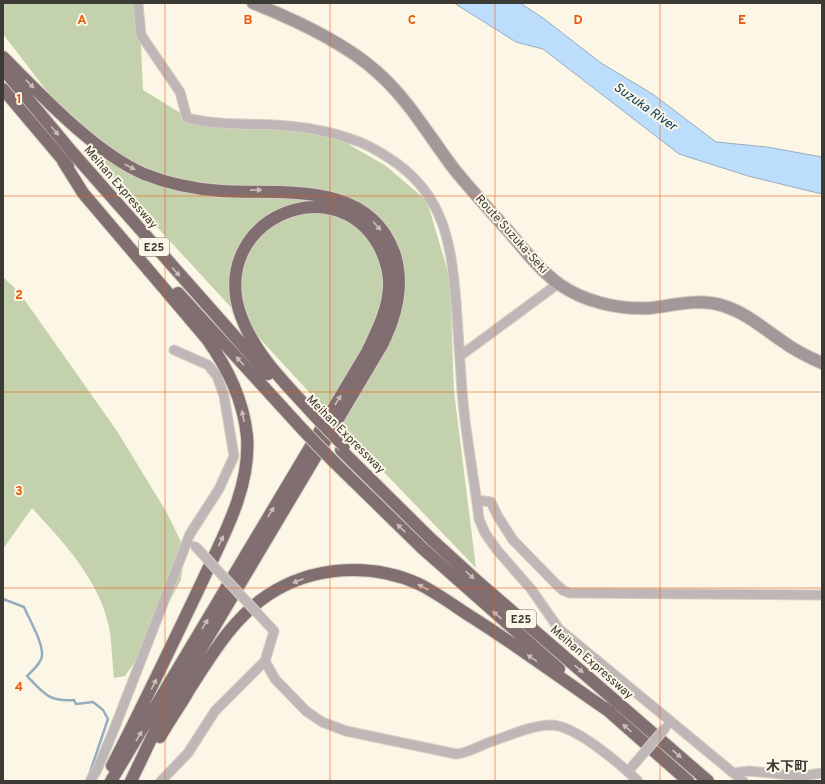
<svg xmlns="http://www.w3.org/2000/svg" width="825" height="784" font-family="Overpass,'Noto Sans JP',sans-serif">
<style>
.green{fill:#c4d1ad}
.water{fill:#bcdefc;stroke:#96adc0}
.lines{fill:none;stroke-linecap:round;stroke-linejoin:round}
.stream{stroke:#96adc0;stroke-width:2.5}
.street-casing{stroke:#d5d0c2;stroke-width:11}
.secondary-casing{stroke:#d5d0c2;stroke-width:14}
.highway-casing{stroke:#d5d0c2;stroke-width:14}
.street{stroke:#bfb6b8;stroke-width:9}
.secondary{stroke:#a49799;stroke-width:12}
.highway{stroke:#806e71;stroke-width:12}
.street-bridge-casing{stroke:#d5d0c2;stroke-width:11;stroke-linecap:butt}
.highway-bridge-casing{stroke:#d5d0c2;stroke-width:14;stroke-linecap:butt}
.street-bridge{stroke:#bfb6b8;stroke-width:9}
.highway-bridge{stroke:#806e71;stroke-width:12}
.oneway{fill:#cac0b7}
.grid{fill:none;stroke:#e8590c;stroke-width:1;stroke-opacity:0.55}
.labels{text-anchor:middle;stroke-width:4;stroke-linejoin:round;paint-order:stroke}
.shield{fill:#fbf6e5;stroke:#757269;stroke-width:1}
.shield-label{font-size:11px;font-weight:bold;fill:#3c3a34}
.street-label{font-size:12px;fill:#3c3a34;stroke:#fbf6e5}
.water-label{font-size:13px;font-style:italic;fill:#0c3e60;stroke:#fbf6e5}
.quarter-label{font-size:14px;font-weight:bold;fill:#3c3a34;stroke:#fbf6e5}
.grid-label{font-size:13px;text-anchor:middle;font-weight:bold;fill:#e8590c;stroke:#fbf6e5;stroke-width:4;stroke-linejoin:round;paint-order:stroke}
</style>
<rect width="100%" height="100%" fill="#fbf6e5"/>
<path class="green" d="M3,3h136l4,87 49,30 83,6 68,15 43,25 41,35 23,78 4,113 22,176 -120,-125 -233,-253 -120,-156z
M3,277l16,15 98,139 50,82 18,37 -4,30 -37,68 -19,28 -11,2c-2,-17 -2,-35 -5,-51 -10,-48 -46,-85 -77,-119l-29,41z"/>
<path class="water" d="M454,3h66l23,15 58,45 53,32 62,47 51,5 55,10v37l-74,-18 -69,-22 -136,-105 -27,-7z"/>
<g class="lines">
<path class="stream" d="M3,599l21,8c6,14 19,35 18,49 -1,8 -10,15 -15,20 16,17 22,26 47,24l2,4 17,-2 10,8 5,9 -19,56"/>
<defs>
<path id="street" d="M138,3l3,32 39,57 7,26c34,8 67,5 102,8 20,2 43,6 62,13 14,4 26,11 38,19 55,35 62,84 67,144 2,29 4,58 6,88 3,43 12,86 17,129l6,14 12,17 34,39 28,40 184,152
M460,356l99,-73
M477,500l14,2 6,13 16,25 44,45 7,6 6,2 252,2
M274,631l-9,30 10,18 31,32 16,11 24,9 110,23c13,-1 24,-9 37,-13 18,-6 39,-16 59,-16 24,1 68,39 86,56
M733,773l16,-2 53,5 20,-3
M90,781l7,-11 18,-43 75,-193 29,-45 15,-33 -10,-60 -7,-20 -9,-11 -34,-15
M161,781l27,-28 27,-42 50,-50"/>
<path id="secondary" d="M253,3c40,16 92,40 124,69 31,27 52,64 77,97 18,22 37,43 56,64 15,18 30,37 49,51 25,18 61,26 92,24 24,-3 49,-10 73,-2 22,7 39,22 58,35 12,9 26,16 40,22"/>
<path id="highway" d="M3,57c39,39 91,95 141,117 25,10 50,15 77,17 59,4 146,-12 173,61 11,32 3,63 -12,93l-191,321 -27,46 -33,69
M3,69l69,83 196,222
M3,89l65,77
M63,161l20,32 124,146c21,30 36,60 40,97 4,53 -25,102 -46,148 -29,61 -58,122 -89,182
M178,293l126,138
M341,450l90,89 45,41 232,201
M333,461l89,87 137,121
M605,708l83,73
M160,737c9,-16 20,-31 29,-47 22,-34 44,-72 79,-95 44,-29 103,-33 151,-11 18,9 34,21 51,32 48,30 93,64 140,96
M111,781l256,-429c10,-21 21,-42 22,-65 1,-15 -4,-29 -10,-41 -45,-81 -172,-25 -138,70 14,39 46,69 73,99"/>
</defs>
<use href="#street" class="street-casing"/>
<use href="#secondary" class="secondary-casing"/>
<use href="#highway" class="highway-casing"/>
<use href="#street" class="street"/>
<use href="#secondary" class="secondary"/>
<use href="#highway" class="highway"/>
<defs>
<path id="street-bridge" d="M195,546l79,85
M631,768l35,-41"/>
<path id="highway-bridge" d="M314,415l30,31
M304,431l29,30"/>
</defs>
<use href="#street-bridge" class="street-bridge-casing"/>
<use href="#highway-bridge" class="highway-bridge-casing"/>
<use href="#street-bridge" class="street-bridge"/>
<use href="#highway-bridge" class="highway-bridge"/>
</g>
<defs><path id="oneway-solid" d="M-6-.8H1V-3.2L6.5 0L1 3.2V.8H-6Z"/></defs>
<g class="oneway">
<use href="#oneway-solid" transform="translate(30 84) rotate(45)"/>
<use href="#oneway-solid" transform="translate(55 131) rotate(50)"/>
<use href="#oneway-solid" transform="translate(130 167) rotate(27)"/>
<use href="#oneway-solid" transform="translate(256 190) rotate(-1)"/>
<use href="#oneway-solid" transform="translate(377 226) rotate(48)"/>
<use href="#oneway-solid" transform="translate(176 272) rotate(48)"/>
<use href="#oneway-solid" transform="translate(240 361) rotate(-132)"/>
<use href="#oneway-solid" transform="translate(338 400) rotate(-59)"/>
<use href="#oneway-solid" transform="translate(243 416) rotate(-101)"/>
<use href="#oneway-solid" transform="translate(271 512) rotate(-59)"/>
<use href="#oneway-solid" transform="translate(401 528) rotate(-136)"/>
<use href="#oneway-solid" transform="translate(221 541) rotate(-65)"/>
<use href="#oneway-solid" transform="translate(470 575) rotate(42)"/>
<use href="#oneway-solid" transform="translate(298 581) rotate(159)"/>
<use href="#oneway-solid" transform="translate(423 587) rotate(-153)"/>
<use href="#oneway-solid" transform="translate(497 615) rotate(-139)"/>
<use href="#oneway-solid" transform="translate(205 624) rotate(-59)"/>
<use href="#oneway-solid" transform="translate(532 658) rotate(-145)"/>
<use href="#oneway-solid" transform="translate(579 669) rotate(41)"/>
<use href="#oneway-solid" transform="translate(154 684) rotate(-64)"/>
<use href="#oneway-solid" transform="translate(627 728) rotate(-139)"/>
<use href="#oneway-solid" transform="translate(139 736) rotate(-59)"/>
<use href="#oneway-solid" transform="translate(677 754) rotate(41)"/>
</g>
<path class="grid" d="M165,3v778M330,3v778M495,3v778M660,3v778M3,196h819M3,392h819M3,588h819"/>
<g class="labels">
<g class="shield">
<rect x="139" y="238" width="30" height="18" rx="3"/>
<rect x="506" y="610" width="30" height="18" rx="3"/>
</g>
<g class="shield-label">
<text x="154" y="251">E25</text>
<text x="521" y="623">E25</text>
</g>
<g class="street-label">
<text transform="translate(121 187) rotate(49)" y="4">Meihan Expressway</text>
<text transform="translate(512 234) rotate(48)" y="4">Route Suzuka-Seki</text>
<text transform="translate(346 434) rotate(45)" y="4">Meihan Expressway</text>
<text transform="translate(592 662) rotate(41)" y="4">Meihan Expressway</text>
</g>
<g class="water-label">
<text transform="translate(646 106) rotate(35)" y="5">Suzuka River</text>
</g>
<g class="quarter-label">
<text x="787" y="771">木下町</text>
</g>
</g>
<g class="grid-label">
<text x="82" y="24">A</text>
<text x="248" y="24">B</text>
<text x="412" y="24">C</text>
<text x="578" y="24">D</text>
<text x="742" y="24">E</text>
<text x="19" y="103">1</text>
<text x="19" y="299">2</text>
<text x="19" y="495">3</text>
<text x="19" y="691">4</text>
</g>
<rect width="825" height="784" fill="none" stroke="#3c3a34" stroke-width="8"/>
</svg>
